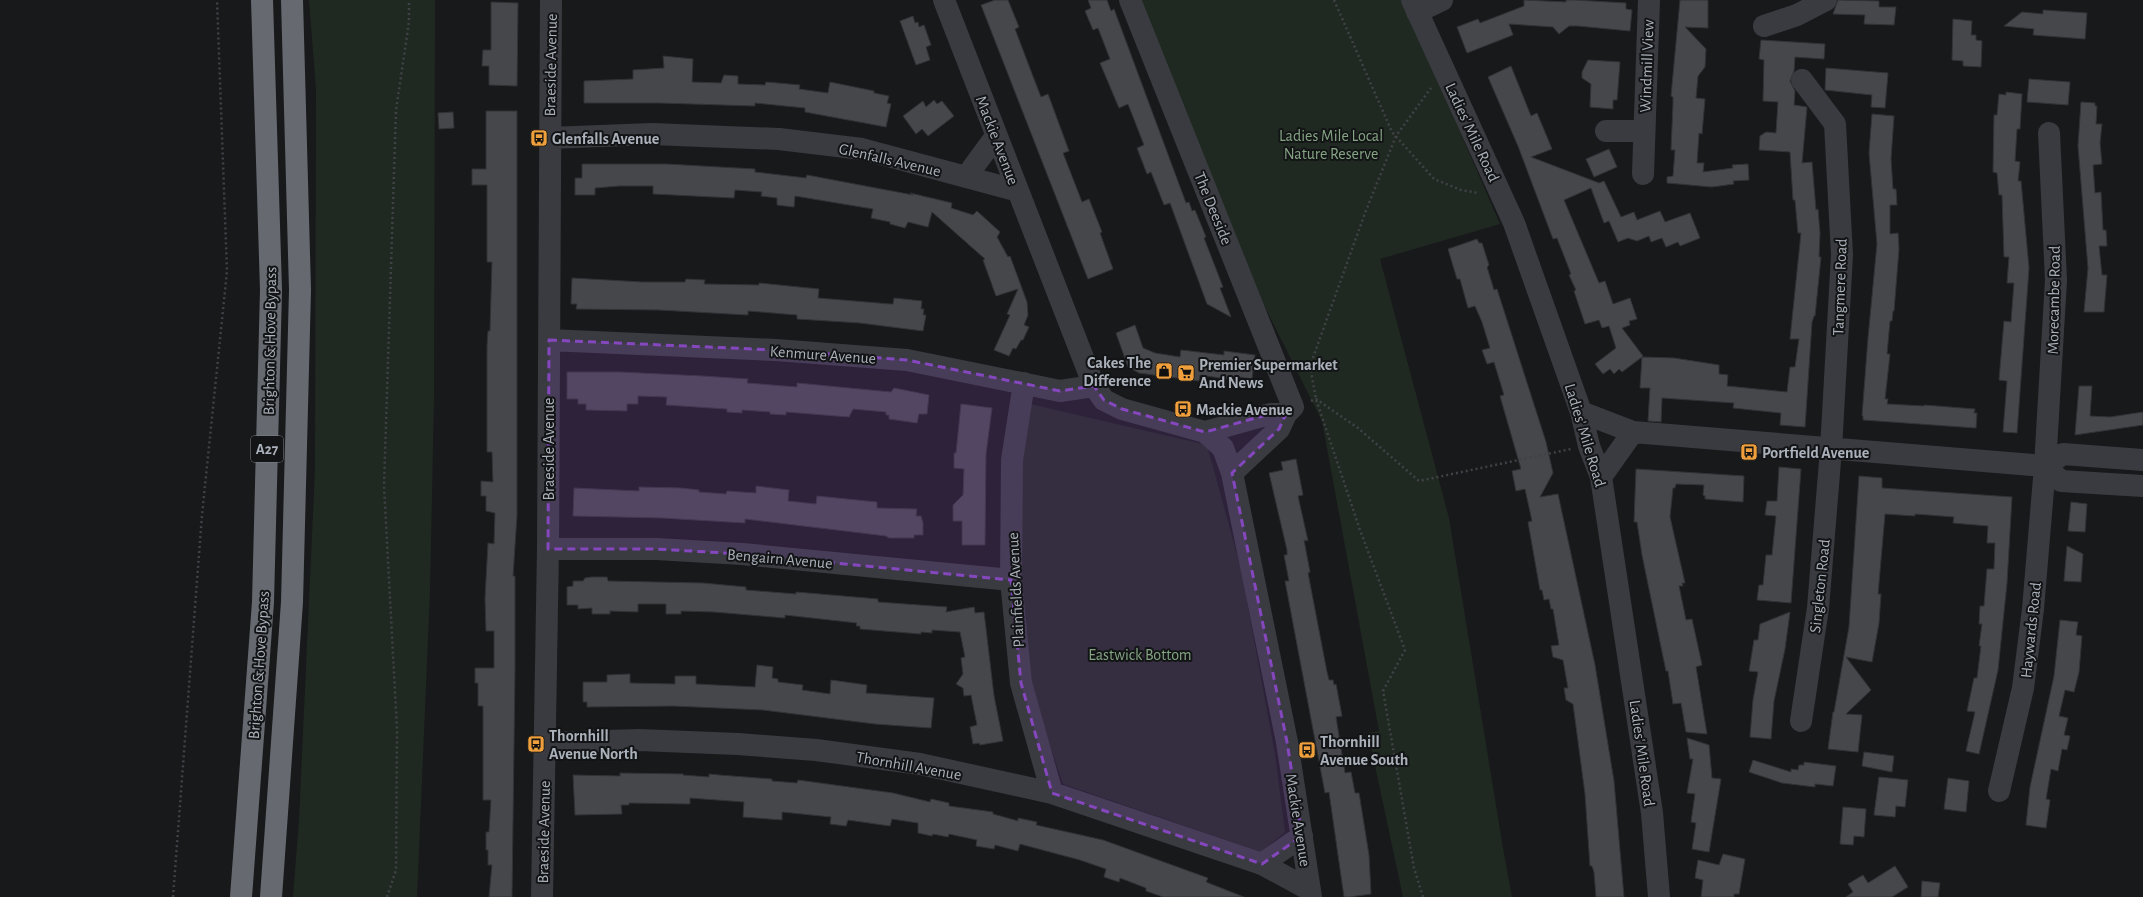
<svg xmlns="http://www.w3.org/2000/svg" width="2143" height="897" font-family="'Alegreya Sans',sans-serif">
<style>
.green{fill:#202921}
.building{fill:#45474b;stroke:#323337}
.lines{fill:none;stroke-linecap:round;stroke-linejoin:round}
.path{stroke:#404247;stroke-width:2.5;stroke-dasharray:2 3;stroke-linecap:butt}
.minor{stroke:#393b40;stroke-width:22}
.highway{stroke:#666a70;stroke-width:22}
.marked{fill:#8547be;fill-opacity:0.2;stroke:#8547be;stroke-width:3;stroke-dasharray:8 5;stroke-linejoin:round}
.labels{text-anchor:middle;stroke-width:4;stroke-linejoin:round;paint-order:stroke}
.shield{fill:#131416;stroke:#7d8289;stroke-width:1}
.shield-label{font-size:15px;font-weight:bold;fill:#abb1ba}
.street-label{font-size:16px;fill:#abb1ba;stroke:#131416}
.park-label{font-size:16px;fill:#84a483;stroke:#131416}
.poi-label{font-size:16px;font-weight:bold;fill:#abb1ba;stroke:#131416;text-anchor:start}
</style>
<rect width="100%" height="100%" fill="#18191b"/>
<path class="green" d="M309,0h126l-1,397 -4,194 -13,306h-124l6,-77 16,-350 1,-381z
M1141,0h262l97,224 -120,35 69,259 54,330 9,49h-109l-35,-164 11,-2 -57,-310 -66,-132z
M1026,403l181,42 34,124 34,185 10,78 -24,20 -198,-68 -36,-107 -4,-51 -4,-148z"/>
<path class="building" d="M995,0h13l11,27 -4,2 19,50 7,18 7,-3 21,57 -6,2 19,49 7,-3 13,33 -2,1 13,36 -25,10 -107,-274z
M1088,0h19l4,11 3,-2 72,194 3,-1 3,9 3,-1 11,27 -2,1 19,49 -3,1 11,29 -24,-13 -37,-101 -6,2 -13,-33 -4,2 -10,-26 7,-3 -16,-41 -9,4 -19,-45 10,-4 -12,-31 -5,2 -8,-19 6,-3z
M1524,0l42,2v-2h9l51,3v6l6,1 -2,21 -52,-5h-9l-10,8 -6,-7 -44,-3 4,11 -46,18 -10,-26 21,-8 2,4 44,-17z
M1680,0h28v28l-23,-1 21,22 -1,18 -7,9 -2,22 9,1 -3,35 -3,-1 -2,30h7l-1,9 30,-4 -1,-3 16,-1 1,16 -16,1 1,3 -22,3 -45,-4v-6l6,-1 2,-26h-4l2,-46v-7l-2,-1z
M1838,0l41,1v6h17l-2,18 -30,-1 1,-9 -32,-1z
M491,2l27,1 -1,83 -28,-1v-19h-7l1,-16h8z
M2043,10l44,3 -2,26 -52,-4 1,-6 -30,-3 18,-14 21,2z
M913,16l2,7 3,-1 1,5 5,-2 7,20 -5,2 4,13 -14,5 -16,-44z
M1953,19l19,2 -1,14h5v5l6,1 -1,26 -18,-1v-5l-11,-1z
M1761,40l64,4 -1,15 -29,-2 -1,14 -4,10 5,10 -1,14 13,2 -5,56 10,-1 4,48 2,-1 2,24 -1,24h2l-6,59h-1l-2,6 -7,105 -25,-2 1,-12 -48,-5 1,-5 -72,-5 -1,24 -13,-1 2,-33h-10l2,-31 -20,15 -3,-3 -5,5 -4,-5 -7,5 -8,-10 21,-16 -7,-22 -7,2 -3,-8 -14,4 -11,-33 2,-1 -7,-15 2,-1 -3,-8 -11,-28 -4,1 -35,-93 -30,-69 23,-11 20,50 6,-3 15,36 -21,8 68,26 5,-2 17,36 13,-5 3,8 23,-9 5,11 25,-9 10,25 -20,8 -2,-4 -12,5 -4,-9 -11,4 -2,-6 -12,5 -9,-3 -10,4 -9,-21 -5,2 -13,-35 -27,12 35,83 6,-2 8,23 17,-6 7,21 -8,2 1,4 -8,3 21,28 -1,1 32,1 45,7v9l9,1 -1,11 60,6 3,-25h5l4,-28h-9l11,-106h-3l-3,-33h-2l-3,-48 -31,-2 1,-14 6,-4 10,1 2,-31 -15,-1 1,-41 -5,-1z
M663,56l30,3 -1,23 29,1 3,-8 14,1v8l27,1 1,-3 34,3 -1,4 29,4 2,-11 44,9v2l15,3 -2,7 4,1 -5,23 -81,-15v-4l-50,-5v3l-95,-3h-76v-22l49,-2v-9l31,-2z
M1588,60l32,2 -3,38h-4v9l-23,-2 1,-23 -9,-6v-6z
M1826,68l62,5 -3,35 -14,-1 1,-12 -47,-5z
M2029,79l41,3 -2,23 -41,-3z
M2006,92l16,2 -2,35h-3l-2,32 5,1 -2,19h3l8,87 -12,165 -14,-1 4,-51 -8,-1 5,-59 7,1 3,-39h-7l2,-26h-5l-2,-62h-3l-2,-22 -4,-1 1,-57h3l2,-21 7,1z
M934,100l3,4 5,-3 12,15 -26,20 -6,-7 -6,5 -13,-18 20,-15 3,6z
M2081,102l14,1v3h2l-1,18h6l-2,19 2,21 -9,1 2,28 6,-1 2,38h3l1,16h-8l3,29h5l-3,37h-20l4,-44 -10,-122z
M486,111h31v404l-4,61h2v93l-3,228h-23l3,-32h-4v-15h-2v-18h3l2,-32h-8v-94h-5v-23h-3v-15h19v-37h-8l-1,-32 3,-56 6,1 1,-31 -9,-2v-15h-5v-15l12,1 -1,-30h-5v-106l1,-15h2l2,-69h-5v-77h-15v-16h14z
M453,112l1,16 -15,1 -1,-16z
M1872,114l22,2 -3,43 2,30h3l1,16h-7v29l8,-1 1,16 -5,62h-1l-1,10h-2l-3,33h3l-5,45h3l-1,5 37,2v-1l51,4 -1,4h3l-1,15 -113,-8v-4h-1l6,-78 9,-94 -8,-91z
M1609,149l8,18 -23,10 -8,-18z
M582,164h84l89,5v3l51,6 1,-3 106,20 -3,-2 42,10 -1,5 22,7 4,-4 23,21 -3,5 11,20 2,-1 17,46 1,13 -4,10 5,2 -6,13h-2l-5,9 -3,-1 -4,8 -15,-6 16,-35 -3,-1 11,-25 -22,7 -13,-36 2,-1 -53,-47 -4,15 -20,-5 -3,6 -15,-4v-2l-19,-4 2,-9 -78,-13 -1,11 -17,-2v-7l-16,-2 1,-4 -27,-2 -1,8 -81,-4v-8h-34l-24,2v7h-20v-17h7z
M1477,239l2,4h3l7,22 -2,2 7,23 3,-1 49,153 7,31 -13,24 18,-3 37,171 19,116 10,116h-28l-2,-25 -2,-6h-2l-5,-72 -12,-90 -7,-4 -2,-12h4l-5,-28 -10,-3 -2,-11 8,-1 -6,-36h-2l-2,-10 -5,1 -2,-10h-2l-12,-68 4,-1 -7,-32 -9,2 -4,-20 9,-2 -21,-73 4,-1 -10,-33 -7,2 -5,-14 8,-2 -8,-26 -7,-16 -7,2 -8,-29h-3l-9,-30z
M572,278l70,4h43l1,-3 19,1 -1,4 55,1v-2l60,6 -1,9 72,6h3l1,-6 28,3 -1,8h3l-1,6h3l-3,16 -63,-8 -63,-4v-4l-24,-2 -25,-2v4l-89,-5 -83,-1 1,-5h-6z
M1135,325l8,23 12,5 25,4 1,-7 43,5v-4l31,4 -3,24 -18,-3v4l-34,-5 -1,6 -60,-8 -11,-6 -12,-34z
M567,372h53l82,4 46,3 -1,4 50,4v-4l94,9 3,-4 35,7 -2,19h-8l-2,9 -28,-4v-4h-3v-3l-33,-3 -4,8 -63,-5v3l-16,-1v-2l-28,-2v3l-15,-1v-3l-61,-4 1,-8 -29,-1v8h-11v7l-41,-1v-6h-8v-5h-11z
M2079,386h13l-2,30 20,1 33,-5v13l-68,10z
M961,404l31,4 -6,46 -1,91h-23v-24h-9v-16l10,-10 1,-26 -10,-1v-15h2z
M1296,459l7,36 -5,1 10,45 -4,-1 6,32 -2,1 19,99 2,8h4l1,5 2,-1 6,32 -6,1 9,56 6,-1 4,21h4l10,62 2,39 -21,3h-6l-15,-105 -4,1 -40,-212h4l-5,-26h3v-5l-18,-77 14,-3 -2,-8z
M1779,467l22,2 -10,134 -34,-3 2,-15h4l3,-30h6l4,-39 -11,-1 2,-14h10z
M1636,469l108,7 -1,26 -38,-3v-3l-2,-1 1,-10 -28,-1 -1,4h-2l-3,29 15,66h-3l1,3h-4l7,34 6,-1 10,46 -6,2 11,67 -21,-2 -5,-29 -8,1 -5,-33h-2l-24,-116 -5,-33h-3z
M1859,476l23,2v10l130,9 -5,86 -9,87 -19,84 -13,-3 9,-39 -8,-1 7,-33h3l4,-32h-2l3,-22h-3l1,-18h4l3,-37h7l1,-26h-8l1,-17 -35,-3 1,-6 -39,-3v2l-30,-2 -7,80h3l-2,29 -7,39 -26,-5 25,33 -25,24 16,1 -4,37 -30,-3 5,-37h1l15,-85z
M756,486l33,4 -1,11 28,3 1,-8 60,6v6l40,1 -1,7h5l2,7v12h-9v3h-25l-3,-2 -141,-17v4l-83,-5 -89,-2 1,-28 65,3v-4l42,1 18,2v2l27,2 1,-3 29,2z
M2071,502l16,2 -2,28 -17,-1z
M2067,546l16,8 -2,28 -17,-1z
M592,577h15l1,4 95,2 43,4v3l50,4v-2l82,7v3l69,5 -1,5 28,-5 1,6 9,-1 10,84 9,45 -23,4 -1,-2 -6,1 -3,-17 7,-2 -6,-30 -7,1 -1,-8 -7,-4 7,-10 -2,-16 4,-1 -5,-25 -28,-2v3l-11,-1v2l-61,-5v-3h-4l1,-3 -72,-8v3l-71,-6 -33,-1v3h-15v-10h-28v8l-28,-1v3h-18v-6l-14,1v-4h-11v-18l6,-1v-5h10l2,-3z
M1790,612l-5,37 -11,52 -3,38 -21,-2 3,-37 5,-28 -9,-1 5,-31h4l2,-16z
M2060,620l18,2 -2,13 6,1 -3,36 -5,20 -9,-2 -6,26 9,2 -4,17 6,1 -3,14 -5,-1 -4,22 -7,-2 -5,30 4,1 -4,28 -20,-3 4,-38 24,-111z
M757,665l16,2 -1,11 6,1v3l25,3 -1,5 28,4 1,-14 36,5 -1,8 68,5 -3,30 -56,-4 -112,-14 -90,-4 -86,1v-5h-4v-20h24v-7l23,-1v9l45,1v-8h21v8l59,3z
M1687,738l22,7 3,33 9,1 -12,73 -17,-3 4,-26 -5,-1 4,-28 -8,-1 6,-34h-3z
M1864,752l30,4 -2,16 -30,-6z
M1753,760l38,12v-3l7,1 1,-5h5v-3l32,4 -3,20 -18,-2v3l-33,-4 -33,-11z
M620,773l63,1v1l26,2v-3l10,1 53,4v2l25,2 1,-3 95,13 37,9 1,-3 18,4v3l44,6v2l25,7v-3l19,4 -1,3 67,15 105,38 -2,4 38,15h-81l-17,-6v-3l-26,-10 -1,4 -15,-5 2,-8 -26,-9 -60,-16 -2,7 -23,-6 -1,4 -18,-3 1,-6 -28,-6 -1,3 -15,-3 -1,2 -14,-3v-10l-26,-4 -2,7 -42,-6 -2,6 -16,-2 1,-7 -49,-5v8l-39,-3 1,-15 -54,-4v6l-61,-1v2h-8l1,9 -47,1 -2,-40 47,1z
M1879,777l29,3 -3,27 -9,-1 -1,11 -21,-2z
M1948,778l21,3 -3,31 -22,-3z
M1843,807l23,2 -2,28 -10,-1 -1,9 -13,-1z
M1723,854l22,5 -6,35h-5v3h-33l2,-17 -8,-2 3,-18 21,5z
M1895,866l13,21 -16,10h-46l7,-5 -5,-8 15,-9 5,8z
M1922,881l18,2 -2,14h-17z"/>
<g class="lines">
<path class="path" d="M1334,0l58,132 42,47 27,11 17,3
M1311,401l5,-2 42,29 61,53 152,-32
M173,897l29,-382 25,-244 -10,-271
M387,897l9,-27 1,-141 -13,-243 12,-376 13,-88v-22
M1423,897l-9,-29 -31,-177 22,-41 -45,-120 -44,-131 -6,-33 55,-153 31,-77 35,-48"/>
<path class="minor" d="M944,0l150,386 10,14 18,9 83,23 18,16 9,25 55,269 24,155
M1130,0l163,407 -7,7h-16l-65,18
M1412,0l102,223 67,189 8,34 12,31 51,336 7,84
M1417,12l25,-12
M1764,26l33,-11 29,-15
M1606,131h38
M549,138l103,-4 127,5 83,10 156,42
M1643,174l6,-174
M966,177l30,-41
M549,340l227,10 131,10 153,31 34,-5
M1024,383l-12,77 -1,120 10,103 31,110
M1581,412l52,20 412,34 18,-12 80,6
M2045,466l16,15 82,5
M1232,473l47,-44 7,-15
M1601,477l32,-45
M548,549h108l86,5 269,26
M1801,721l17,-113 13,-159 11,-194 -7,-131 -33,-44
M544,743l95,-3 99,4 78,6 104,14 132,29 210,71 48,26
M1999,791l24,-103 10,-79 12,-143 11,-186 -7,-147
M1262,864l40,-28
M542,897l6,-348 3,-549"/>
<path class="highway" d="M241,897l22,-295 8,-312 -9,-290
M271,897l21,-295 8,-312 -8,-290"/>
</g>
<path class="marked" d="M549,340l227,10 131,10 153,31 34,-5 10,14 18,9 83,23 65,-18h16l-7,15 -47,44 55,269 15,94 -40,28 -210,-71 -31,-110 -10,-103 -269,-26 -86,-5h-108z"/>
<defs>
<symbol id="bus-square" viewBox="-11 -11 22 22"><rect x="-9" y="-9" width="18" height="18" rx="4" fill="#efa03c" stroke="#131416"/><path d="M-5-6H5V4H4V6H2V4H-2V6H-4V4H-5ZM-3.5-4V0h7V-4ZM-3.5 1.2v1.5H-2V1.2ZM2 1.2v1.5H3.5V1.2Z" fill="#111"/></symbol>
<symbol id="shop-square" viewBox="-11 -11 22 22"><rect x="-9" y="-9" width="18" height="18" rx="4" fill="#efa03c" stroke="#131416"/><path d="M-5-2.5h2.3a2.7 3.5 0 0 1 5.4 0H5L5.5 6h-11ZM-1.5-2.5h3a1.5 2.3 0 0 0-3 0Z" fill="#111"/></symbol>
<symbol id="supermarket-square" viewBox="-11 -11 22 22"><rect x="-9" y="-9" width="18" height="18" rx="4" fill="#efa03c" stroke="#131416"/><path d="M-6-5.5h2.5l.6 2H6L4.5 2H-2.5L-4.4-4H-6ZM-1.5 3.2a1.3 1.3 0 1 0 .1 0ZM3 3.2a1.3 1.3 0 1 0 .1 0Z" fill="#111"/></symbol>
</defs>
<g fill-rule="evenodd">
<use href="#bus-square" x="529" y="128" width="20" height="20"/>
<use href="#shop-square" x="1154" y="361" width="20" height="20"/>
<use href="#supermarket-square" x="1176" y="363" width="20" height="20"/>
<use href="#bus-square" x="1173" y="399" width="20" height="20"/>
<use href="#bus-square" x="1739" y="442" width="20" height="20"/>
<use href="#bus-square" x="526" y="734" width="20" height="20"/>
<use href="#bus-square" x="1297" y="740" width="20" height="20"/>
</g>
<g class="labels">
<rect class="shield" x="251" y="436" width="32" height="26" rx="3"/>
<g class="shield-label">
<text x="267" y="454">A27</text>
</g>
<g class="street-label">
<text transform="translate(550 65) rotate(-89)" y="6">Braeside Avenue</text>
<text transform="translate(1646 66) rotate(-88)" y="6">Windmill View</text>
<text transform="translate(1473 132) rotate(65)" y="6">Ladies' Mile Road</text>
<text transform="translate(998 140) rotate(69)" y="6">Mackie Avenue</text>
<text transform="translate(890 159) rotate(13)" y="6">Glenfalls Avenue</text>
<text transform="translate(1214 208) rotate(68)" y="6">The Deeside</text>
<text transform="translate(1839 287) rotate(-88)" y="6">Tangmere Road</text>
<text transform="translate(2053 300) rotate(-89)" y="6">Morecambe Road</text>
<text transform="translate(269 341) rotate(-89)" y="6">Brighton &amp; Hove Bypass</text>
<text transform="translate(823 354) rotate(4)" y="6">Kenmure Avenue</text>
<text transform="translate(1586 435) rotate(73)" y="6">Ladies' Mile Road</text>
<text transform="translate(548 449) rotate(-90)" y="6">Braeside Avenue</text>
<text transform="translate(780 558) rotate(5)" y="6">Bengairn Avenue</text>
<text transform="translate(1819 586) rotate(-84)" y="6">Singleton Road</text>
<text transform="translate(1015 590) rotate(-93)" y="6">Plainfields Avenue</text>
<text transform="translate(2030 630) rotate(-84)" y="6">Haywards Road</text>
<text transform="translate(258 665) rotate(-86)" y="6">Brighton &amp; Hove Bypass</text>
<text transform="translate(1643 753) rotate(82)" y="6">Ladies' Mile Road</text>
<text transform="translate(909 765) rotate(10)" y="6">Thornhill Avenue</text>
<text transform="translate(1299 820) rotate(81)" y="6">Mackie Avenue</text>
<text transform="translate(543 832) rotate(-89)" y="6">Braeside Avenue</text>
</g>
<g class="park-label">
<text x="1331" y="141">Ladies Mile Local<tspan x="1331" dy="18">Nature Reserve</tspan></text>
<text x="1140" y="660">Eastwick Bottom</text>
</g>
<g class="poi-label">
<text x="552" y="144">Glenfalls Avenue</text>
<text x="1151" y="368" text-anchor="end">Cakes The<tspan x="1151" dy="18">Difference</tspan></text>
<text x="1199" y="370">Premier Supermarket<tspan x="1199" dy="18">And News</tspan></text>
<text x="1196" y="415">Mackie Avenue</text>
<text x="1762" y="458">Portfield Avenue</text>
<text x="549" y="741">Thornhill<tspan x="549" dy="18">Avenue North</tspan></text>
<text x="1320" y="747">Thornhill<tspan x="1320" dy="18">Avenue South</tspan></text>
</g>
</g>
</svg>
